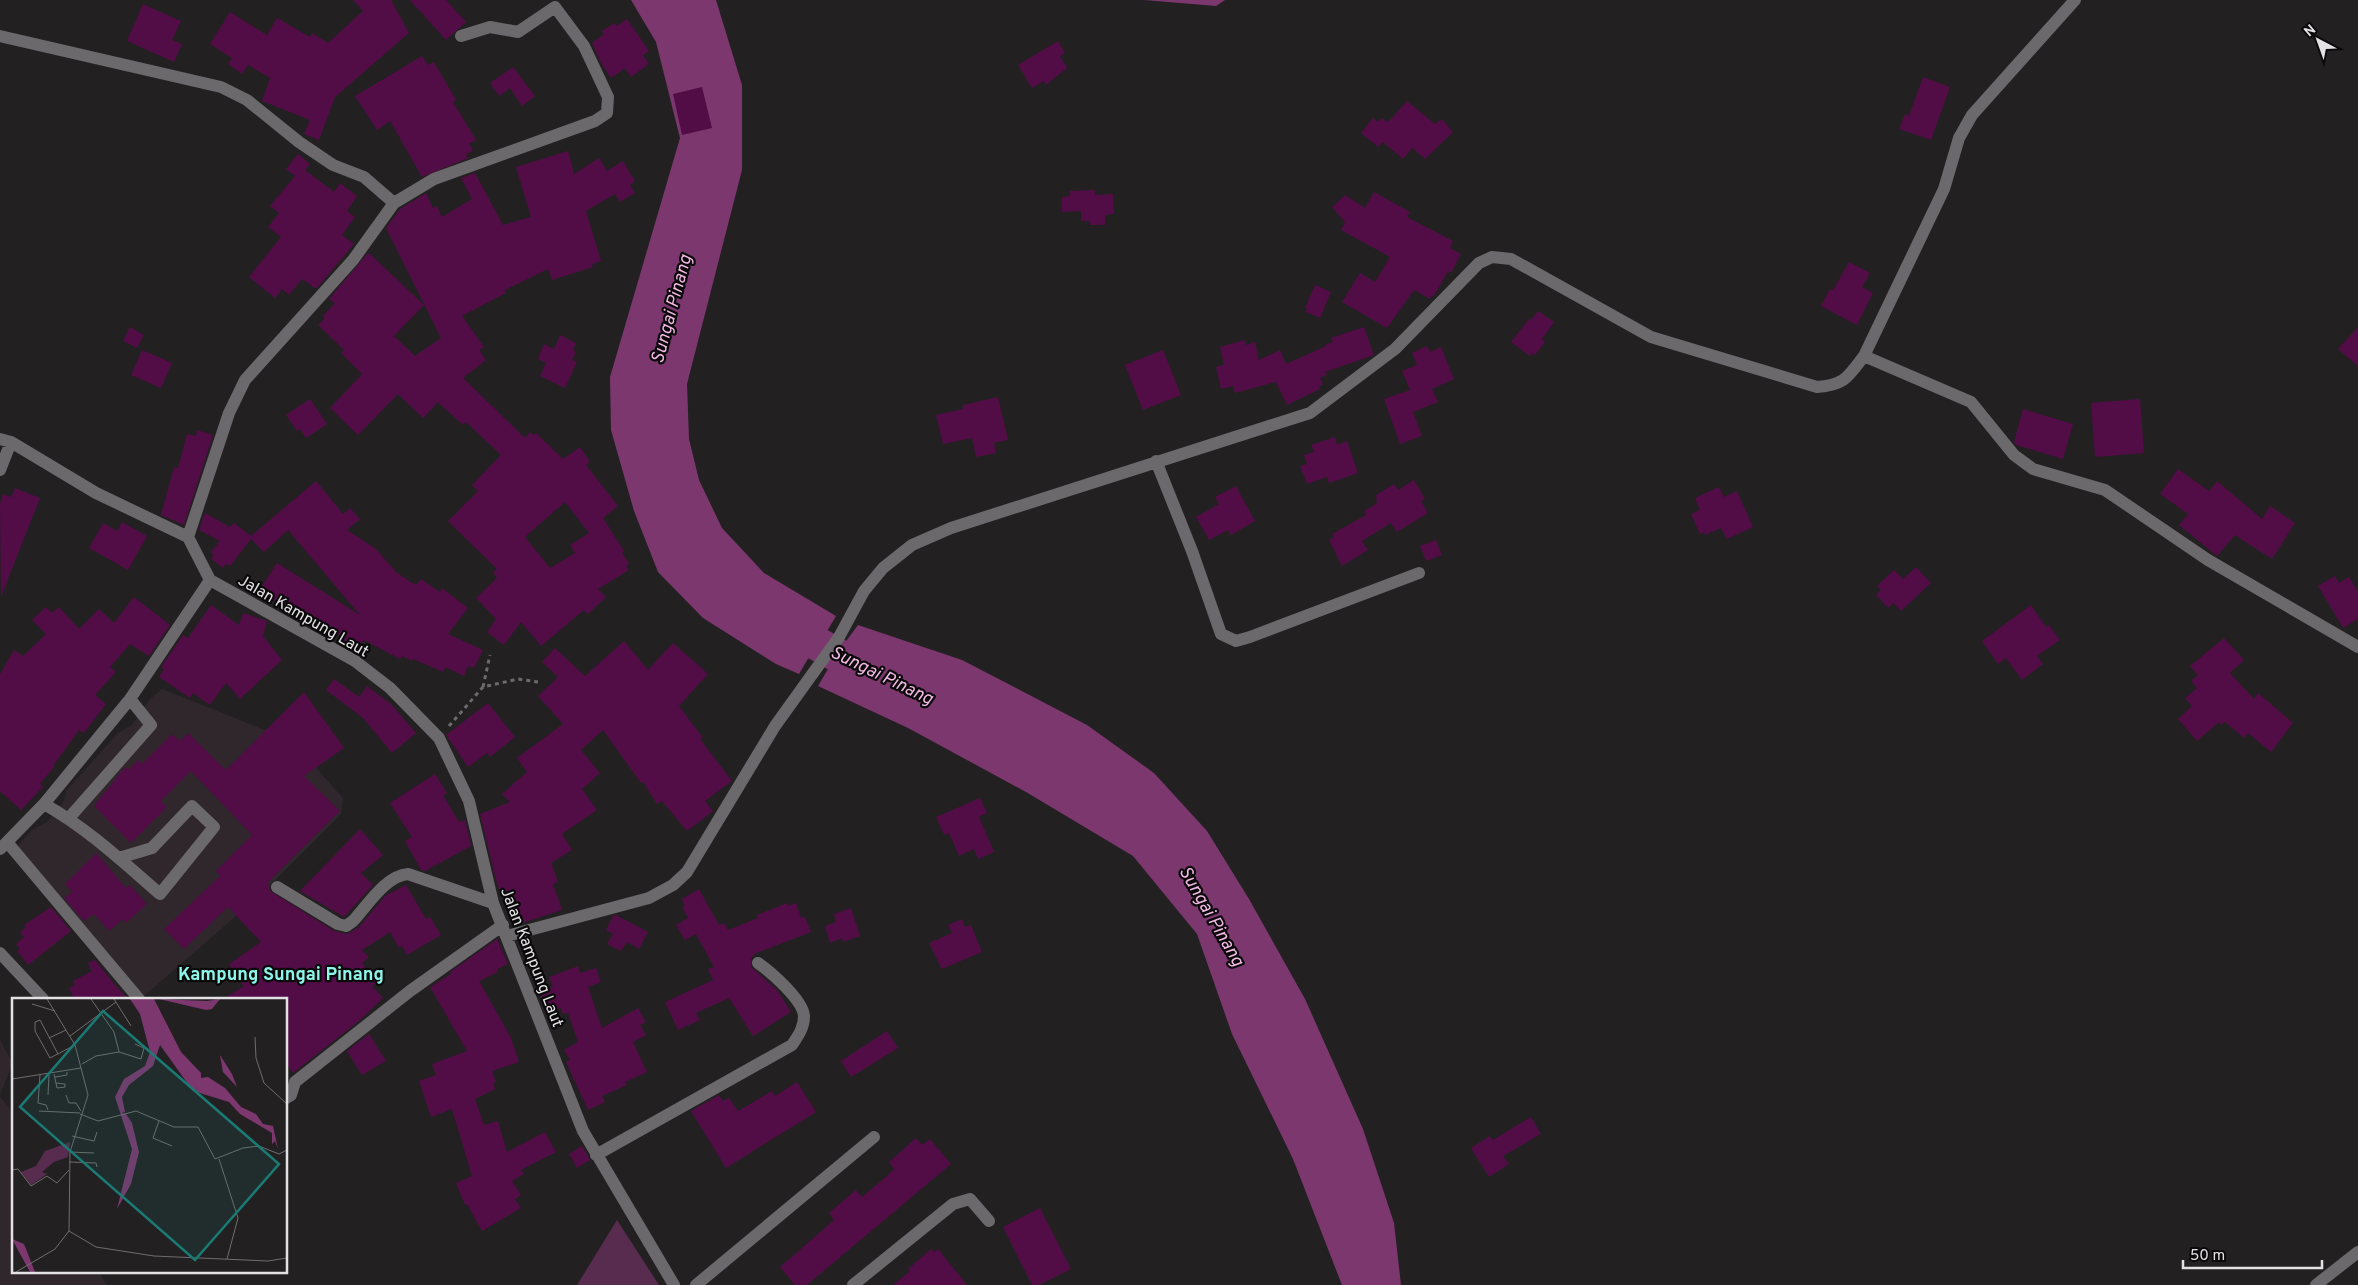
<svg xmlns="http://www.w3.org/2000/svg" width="2358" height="1285" font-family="Overpass,sans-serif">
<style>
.built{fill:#2f272c}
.green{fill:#572c4e}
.water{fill:#7c376e}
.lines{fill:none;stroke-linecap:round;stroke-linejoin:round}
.river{stroke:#7c376e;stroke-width:34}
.building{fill:#520d47;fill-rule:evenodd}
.path{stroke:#6c6a6c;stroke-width:3;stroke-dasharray:4 4;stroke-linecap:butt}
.minor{stroke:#6c696c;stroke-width:12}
.labels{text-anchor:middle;stroke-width:4.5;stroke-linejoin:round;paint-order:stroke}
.street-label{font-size:16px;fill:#e3e1e3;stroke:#0b0a0b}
.water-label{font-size:18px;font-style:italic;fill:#f5b9e6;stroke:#0b0a0b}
.neighbourhood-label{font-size:18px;font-weight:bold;fill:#8df6ea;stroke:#0b0a0b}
.inset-road{fill:none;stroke:#706d6f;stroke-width:1}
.view{fill:#1a7b74;fill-opacity:0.15;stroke:#1a7b74;stroke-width:2.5}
.inset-edge{fill:none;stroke:#e3e1e3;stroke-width:2.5}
</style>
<rect width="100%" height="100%" fill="#232022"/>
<path class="built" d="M162,689l130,52 51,57 -2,16 -83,83 -115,100 -125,-151 14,-16 15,-8 17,-21 3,-11 51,-57 14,-8 18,-26z
M0,1040l13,24 -13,30z
M0,1097l14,16v158h84l9,14h-107z"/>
<path class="green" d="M617,1220l42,65h-82z"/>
<path class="water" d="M631,0h85l26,85v85l-55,214 2,55 10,41 23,48 42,45 72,43 -17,29 17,10 22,-30 104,35 125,65 67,48 53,58 42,68 56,100 58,130 31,94 7,62h-59l-49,-126 -61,-125 -35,-100 -64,-78 -107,-64 -118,-64 -90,-42 10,-17 -19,-12 -10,17 -23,-10 -73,-46 -45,-46 -24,-61 -23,-81 -1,-53 70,-239 -24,-96z
M1144,0h81l-9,6z"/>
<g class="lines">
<path class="river" d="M779,622l72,41 27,12"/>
</g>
<path class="building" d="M353,0h38l18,33 -74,64 -16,43 -15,-6 6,-14 -48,-19 8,-23 -22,-13 -6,9 -14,-10 4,-6 -22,-14 20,-32 37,23 10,-17 33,19 2,-4 16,10 35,-32z
M410,0h36l20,22 -20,18z
M143,4l38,17 -9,19 10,4 -8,18 -47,-21z
M627,19l22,32 -6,4 6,9 -18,13 -6,-9 -14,10 -10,-15 -9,-20 12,-9 -2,-3 13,-8 2,3z
M1058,41l7,12 -5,3 7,12 -21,17 -2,-4 -12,7 -14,-23z
M422,56l6,9 6,-3 22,38 -3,2 23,38 -7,4 4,6 -7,5 2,3 -46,19 -32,-56 -13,9 -22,-34z
M513,67l22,29 -13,10 -12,-18 -11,8 -9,-13z
M1923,77l27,10 -19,53 -32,-11 6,-15 4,2z
M702,87l10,41 -30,7 -9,-41z
M1407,101l28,23 7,-5 11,13 -28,27 -13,-11 -9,11 -20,-17 -5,5 -17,-14 12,-15 5,4 4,-4 5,4 4,-3z
M568,151l6,23 25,-16 8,13 16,-10 12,20 -5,4 5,8 -15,9 -5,-8 -29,17 15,50 -9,3 1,3 -41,13 -4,-11 -43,21 1,3 -44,23 22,31 -5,3 7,10 -23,18 62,60 5,-6 3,3 3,-2 27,26 17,-12 10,15 -4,3 32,41 -15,12 21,33 -2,2 7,11 -3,2 3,4 -31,19 8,8 -18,17 -4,-4 -43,36 -20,-24 -17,23 -17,-13 9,-13 -20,-21 21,-20 -4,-6 4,-3 -49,-48 30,-30 -6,-6 29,-30 -35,-33 -3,3 -25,-23 -15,16 -25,-24 -40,41 -28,-27 32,-34 -21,-21 3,-3 -26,-25 7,-7 -2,-2 12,-13 -6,-4 38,-45h3l54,51 -30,31 21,20 26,-18 -55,-110 14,-19 26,-16 7,15 4,-2 5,11 30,-18 -11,-21 14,-5 28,52 28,-8 -15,-50zM565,502l24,31 -19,12 5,8 -25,15 -25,-31z
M298,154l12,10 -5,6 29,22 6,-9 17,13 -10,15 8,6 -13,18 12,9 -38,45 -14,-10 -13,16 -7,-6 -7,9 -26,-21 32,-40 -13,-10 11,-14 -9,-7 25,-30 -9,-7z
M1095,190v5l18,-1 1,20 -9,1v10h-15v-4h-9v-10l-19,1v-15l8,-1v-5z
M1374,192l36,20 -3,5 46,24 -3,7 11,6 -10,19 -3,-2 -14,25 -2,-1 -2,4 -16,-9 -27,38 -45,-26 18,-29 15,9 15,-25 -49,-27 4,-8 -13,-15 13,-12 20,13z
M1849,262l21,11 -8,14 11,6 -16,32 -36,-19 9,-17 3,1z
M1315,285l16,7 -11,26 -14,-6 1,-4h-2z
M1538,311l16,11 -12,17 3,3 -10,13 -3,-2 -2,3 -19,-14 18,-23 2,1z
M130,327l14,8 -7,13 -14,-7z
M1364,327l10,28 -49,17 2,3 -7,3 3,6 -4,2 1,3 -33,16 -11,-23 -41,11 -2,-7 -12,3 -5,-22 8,-2 -4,-18 25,-7 1,5 9,-3 4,18 21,-10 6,14 40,-18v-2l7,-2 -2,-4z
M2358,327v39l-20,-17z
M560,335l16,8 -3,7 3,2 -4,8 5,2 -12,26 -25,-12 6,-13 -8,-4 6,-15 10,5z
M1427,346l3,6 11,-5 13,32 -22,10 6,13 -25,10 9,24 -22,8 -16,-45 26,-9 -8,-19 15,-6 -5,-12z
M142,350l30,13 -11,25 -30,-13z
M1163,350l18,45 -38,15 -18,-45z
M998,397l10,43 -14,3 2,10 -20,4 -4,-19 -29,6 -7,-29 27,-6v-4z
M310,399l17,25 -21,14 -6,-9 -3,2 -11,-16z
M2140,399l4,54 -49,4 -4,-54z
M2023,409l50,15 -10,35 -47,-14 -2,-3z
M197,430l16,5 -29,90 -23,-10 13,-48 4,1 9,-34 9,2z
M1335,437l2,8 10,-4 11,32 -29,10 -2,-6 -20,7 -7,-18 7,-2 -3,-9 10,-3 -3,-7z
M2178,469l31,22 8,-10 45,38 8,-13 25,17 -23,36 -37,-24 -18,21 -38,-31 9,-11 -28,-20z
M1414,480l11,19 -4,2 7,12 -31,19 -6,-9 -29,18 6,9 -26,16 -13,-26 5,-3 -2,-3 34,-19 -2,-4 13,-8 -1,-8 18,-11 4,6z
M316,481l27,33 7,-6 10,11 -13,11 29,19 20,23 16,11 5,1 4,-5 19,13 2,-4 26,20 -20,26 35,16 -9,18 -6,-2 -4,10 -19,-9 -2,5 -30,-13 -1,2 -10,-5 -2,3 -36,-19 -5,9 -20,-11 2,-2 -30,-17 -2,3 -50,-31 18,-28 83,52 -72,-85 -24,22 -13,-13 -21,27 -4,-2 -3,4 -12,-9 3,-4 -3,-3 9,-11 -21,-11 6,-17 25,14 4,-4 17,13z
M1236,486l19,35 -24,14 -3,-5 -19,10 -13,-23 23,-13 -4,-7z
M1719,487l5,10 13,-6 16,36 -26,12 -6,-11 -16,7 -1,-3 -4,2 -9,-20 9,-4 -5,-12z
M15,488l25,10 -39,99 -1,-93 3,-10 8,3z
M122,522l25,14 -19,34 -39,-22 14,-25 14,8z
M1436,540l6,15 -16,6 -6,-15z
M1916,567l15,16 -30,28 -8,-8 -5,5 -12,-13 5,-5 -4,-4 17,-16 9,9z
M2335,576l4,7 10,-6 9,14v28l-15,9 -25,-42z
M134,597l36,28 -21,31 -19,-12 -20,23 6,5 -21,23 11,9 -22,29 -5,-3 -26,36 1,1 -14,17 3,3 -22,23 -21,-19v-117l14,-24 9,6 23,-22 -14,-14 14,-13 6,6 7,-6 20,22 20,-20 15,14z
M211,605l28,20 4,-12 24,8 -4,15 19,24 -42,39 -14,-16 -16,22 -17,-12 -3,5 -31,-21 5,-8 -3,-2 22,-32 5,3z
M2031,605l15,22 3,-2 11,15 -23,16 6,8 -21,16 -16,-22 -8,6 -16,-23z
M2224,638l20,22 -14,13 24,26 4,-6 35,30 -22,29 -23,-19 -4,5 -19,-16 -4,3 -2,-3 -22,19 -19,-22 14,-13 -7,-8 12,-10 -6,-7 7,-6 -8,-9z
M624,641l24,29 25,-27 35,31 -29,32 24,32 -3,1 32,42 -27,20 8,10 -26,20 -25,-30 -5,3 -14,-22 -2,1 -38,-53 -22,20 19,23 -18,16 15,21 -35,24 10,16 -21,13 7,19 -5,2 9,26 -49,16 -17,-46 -16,-66 30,-12 -8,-8 25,-22 -10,-14 46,-34 -25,-28 20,-19 -16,-15 13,-14 30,28z
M334,679l25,18 8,-11 24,18 25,29 -24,20 -29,-35 -37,-28z
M304,692l40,56 -40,28 36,35 -72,71 2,9 64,40 13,3 12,-7 26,-31 21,-11 20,34 4,-2 11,18 -34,20 -5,-9 -3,2 -9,-16 -28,18 7,7 -7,6 16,18 -6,5 11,12 -23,22 -67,53 -7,-10v-64h-63l21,-13 -15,-22 32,-22 -33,-35 -44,42 -20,-20 56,-53 -4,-5 36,-36 -61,-64 -30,30 6,6 -36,36 -37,-37 31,-39 3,3 10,-10 4,4 30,-30 8,7 8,-8 38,37z
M488,703l27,34 -25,20 -3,-4 -19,14 -22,-32z
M435,774l12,19 -4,2 16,27 6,-2 6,26 -46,25 -4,-1 -16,-29 7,-4 -22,-34z
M980,798l7,15 -8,4 15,35 -16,7 -4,-10 -15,7 -10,-23 -5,2 -8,-18z
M360,829l23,26 -22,18 12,12 -29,32 -44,-26z
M96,853l30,35 4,-3 17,19 -21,19 -3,-4 -14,12 -15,-17 -10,7 -20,-23 8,-6 -7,-8z
M699,889l20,36 5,-2 4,7 30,-12 -1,-3 30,-12 1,3 8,-3 5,15 4,-1 6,15 -57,22 -3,5v8l26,23 14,22 -38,24 -24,-38 -33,15 4,7 -22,10 -13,-28 48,-22 -5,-11 6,-2 -18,-33 -11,6 -9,-15 12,-7 -6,-11 3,-1 -3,-7z
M51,907l20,24 -43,34 -11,-14 3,-2 -4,-5 8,-7 -4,-5 6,-5 -2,-2z
M851,908l9,28 -17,6 -1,-4 -12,5 -5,-17 11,-4 -2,-8z
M616,915l32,17 -9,17 -12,-7 -6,9 -14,-7 6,-10 -7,-4 7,-14z
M962,919l3,8 6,-2 11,27 -40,17 -13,-26 23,-10 -4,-8z
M497,939l11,25 -11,5 1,3 -19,9 32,57 8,24 -27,9 4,11 -3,1 2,6 -20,10 9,26 14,-4 9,31 38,-20 11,20 -35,18 3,4 -12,7 9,14 -6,4 6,9 -39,23 -15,-27 -2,1 -9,-22 16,-7 -20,-67 -21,8 -12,-36 17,-6 -4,-11 35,-13 -37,-64 21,-13 -1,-2z
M95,960l20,25 13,14h-54l-5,-11 6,-3 -2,-4 19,-10 -4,-8z
M578,966l2,7 16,-5 5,14 -13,5 14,41 36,-20 8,14 -6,3 6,10 -13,7 14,30 -22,10 2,3 -25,11 3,6 -17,8 -22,-48 4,-2 -6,-10 14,-8 -10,-29 -5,1 -2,-6 -14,4 -8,-21 14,-4 -4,-10z
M887,1031l11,17 -47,29 -10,-16z
M369,1034l17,27 -24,14 -15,-24z
M797,1082l19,30 -90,56 -35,-57 28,-16 4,6 6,-3 9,13 34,-20 3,5z
M1531,1117l10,17 -38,22 6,8 -20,13 -18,-29 19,-12 3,4z
M916,1138l6,7 8,-6 21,25 -144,121h-12l-15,-18 54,-47 -5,-7 27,-23 6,7 25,-21 7,-7 -5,-7z
M582,1146l8,14 -13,8 -8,-14z
M1040,1208l31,61 -32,16h-7l-29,-58z
M931,1249l3,3 4,-3 29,36h-74l17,-14 -2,-2z"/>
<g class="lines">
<path class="path" d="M483,687l7,-32
M449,726l34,-39 35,-8 20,3"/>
<path class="minor" d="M0,36l221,51 26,13 52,42 34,23 31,12 30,26
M1864,356l107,46 43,53 19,14 72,21 103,70 150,87
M0,439l11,3 85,51 92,44 22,43 145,81 35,27 49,50 30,63 24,102 90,228 91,154
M1156,461l36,90 29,83 15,7 14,-4 169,-64
M0,470l11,-28
M188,537l41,-124 16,-33 108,-120 41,-57 40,-24 161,-58 12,-8 1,-16 -24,-51 -29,-39 -37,25 -28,-5 -29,9
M44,804c43,24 79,58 116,90l54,-67 -22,-21 -40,42 -33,10
M69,818l82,-93 -21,-26
M7,842l132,157
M0,849l44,-45 86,-105 80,-119
M277,887l61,37 8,2 7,-5c15,-16 32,-45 55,-47l85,29
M507,936l142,-38 24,-13 14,-13 88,-146 64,-89 25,-46 19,-23 29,-23 39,-17 359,-115 85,-64 84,-86 13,-6 19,2 140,78 166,50c28,-2 31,-10 47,-31l80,-167 15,-51 13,-23 103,-115
M0,953l43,46
M286,1098l5,-3 4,-13 115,-91 93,-66
M596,1155l196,-110c6,-9 12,-17 12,-29 -1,-16 -33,-44 -46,-53
M696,1285l178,-148
M853,1285l100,-81 17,-5 19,22
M2316,1285l42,-33"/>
</g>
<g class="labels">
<g class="street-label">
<text transform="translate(304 615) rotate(30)" y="6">Jalan Kampung Laut</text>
<text transform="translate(533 957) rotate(69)" y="6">Jalan Kampung Laut</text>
</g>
<g class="water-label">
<text transform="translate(671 309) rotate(-75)" y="6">Sungai Pinang</text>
<text transform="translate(882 675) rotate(26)" y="6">Sungai Pinang</text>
<text transform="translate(1212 916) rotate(60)" y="6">Sungai Pinang</text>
</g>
<g class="neighbourhood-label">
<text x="281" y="980">Kampung Sungai Pinang</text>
</g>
</g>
<g transform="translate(12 998)">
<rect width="275" height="275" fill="#232022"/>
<path d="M58,144l-2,15 -14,5 -12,10 5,2 -16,11 -10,-13 15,-6 9,-15z" fill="#572c4e"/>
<path d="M118,1h24l27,53 20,21v5l7,-1 17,11 16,19 15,7 7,10 10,2 5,23 -3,-8 -3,3v-11l-32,-19 -11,-12 -36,-11 -33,-46 -7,21 -24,19 -7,12 3,15 -3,1 4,1 6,9 7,29 -8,32 -14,25 15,-60 -17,-52 9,-18 21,-13 5,-14 -10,-38zM147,1l48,2 13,-2 -8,10 -6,1zM208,57l12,19 5,13 -14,-15zM0,241l12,5 11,28h-5z" fill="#7c376e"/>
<path class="inset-road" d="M79,1l23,33 5,20M102,1l17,27M20,6l23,7M58,38l46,-34M243,39l1,21 8,25 23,21M37,40l17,-8M46,56l-18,-34 -5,2v9l15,27 25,-13M70,66l14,-8 23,-4 22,7 3,-11 -9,-4M42,76l3,14 8,-1v-3l-9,-1M28,77l-2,28 8,2 2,5M43,79l12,-2v-3M0,81l69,-11M36,97l1,-20M54,97l3,8h7l5,8M27,113l41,2M68,116l18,7 38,-10 38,16h24l17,32 28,-11 16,-2 20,8 8,-4M147,123l-6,17 19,8M60,138l22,5 3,-9M58,154l24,1M207,161l19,59 -11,41M57,164l27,1 1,4M0,172l6,-1 13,17 16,-10 10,7 12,-13M57,233l27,16 58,9 114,5 19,-3M4,274l39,-23 14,-18 1,-79 18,-57 -13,-50 -28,-46"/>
<path class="view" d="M91,13l176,153 -84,96 -175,-153z"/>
<rect width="275" height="275" class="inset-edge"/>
</g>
<g transform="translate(2318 40) rotate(319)" stroke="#0b0a0b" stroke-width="4" paint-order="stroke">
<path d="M0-4L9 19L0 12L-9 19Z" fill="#e3e1e3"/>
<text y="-8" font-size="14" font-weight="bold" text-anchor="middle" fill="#e3e1e3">N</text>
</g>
<path d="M2183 1260v8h139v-8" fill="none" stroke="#e3e1e3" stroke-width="2.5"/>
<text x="2190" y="1260" font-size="15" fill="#e3e1e3" stroke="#0b0a0b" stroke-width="4" paint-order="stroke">50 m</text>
</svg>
